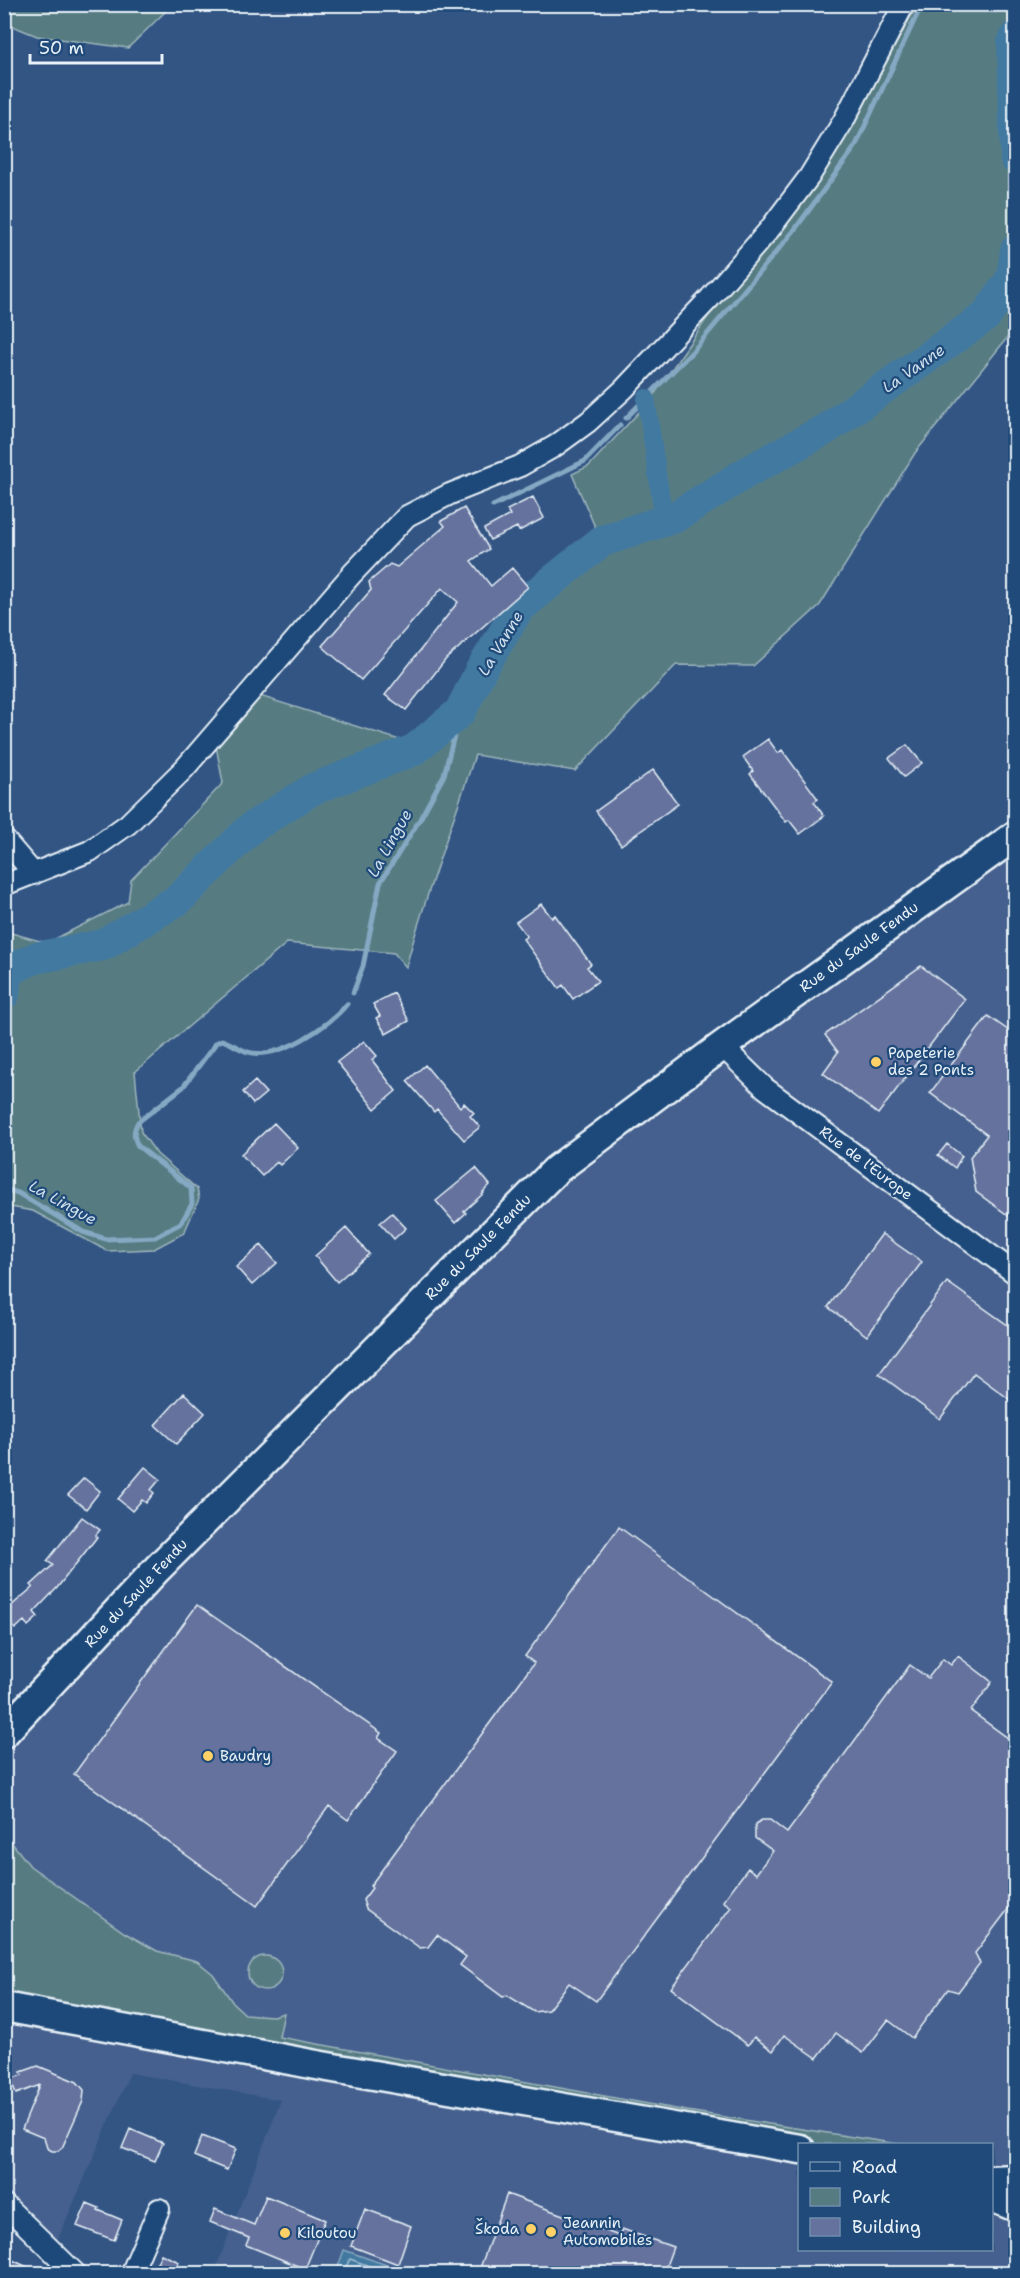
<svg xmlns="http://www.w3.org/2000/svg" width="1020" height="2278" font-family="'Shantell Sans',sans-serif">
<style>
.built{fill:#45618e;fill-rule:evenodd}
.green{fill:#567c82;stroke:#9fb6bd;stroke-width:1.5}
.water{fill:#4379a0;stroke:#85a9c3;stroke-width:1.5}
.lines{fill:none;stroke-linecap:round;stroke-linejoin:round}
.shore{stroke:#a6c1d5;stroke-width:1.5}
.stream{stroke:#85a9c3;stroke-width:5}
.canal{stroke:#4379a0;stroke-width:18}
.river{stroke:#4379a0;stroke-width:32}
.building{fill:#65729d;stroke:#e8f1f8;stroke-width:1.5}
.street-casing{stroke:#e8f1f8;stroke-width:24}
.secondary-casing{stroke:#e8f1f8;stroke-width:33}
.street{stroke:#1f4a7a;stroke-width:20}
.secondary{stroke:#1f4a7a;stroke-width:28}
.poi-dot{fill:#ffd166;stroke:#1f4a7a;stroke-width:2}
.labels{text-anchor:middle;stroke-width:4.5;stroke-linejoin:round;paint-order:stroke}
.street-label{font-size:15px;fill:#e8f1f8;stroke:#1f4a7a}
.poi-label{font-size:15px;fill:#e8f1f8;stroke:#1f4a7a;text-anchor:start}
.water-label{font-size:16px;font-style:italic;fill:#cfdfeb;stroke:#1f4a7a}
</style>
<rect width="100%" height="100%" fill="#335584"/>
<filter id="ink" filterUnits="userSpaceOnUse"><feTurbulence type="fractalNoise" baseFrequency=".0167" numOctaves="2"/><feDisplacementMap in="SourceGraphic" scale="12" xChannelSelector="R" yChannelSelector="G"/><feConvolveMatrix kernelMatrix="1 2 1 2 8 2 1 2 1" color-interpolation-filters="sRGB"/></filter>
<g filter="url(#ink)">
<path class="built" d="M1015,838v1435h-801l67,-173 -151,-27 -82,189 -43,-43 -1,-502 439,-447zM800,2144h192v106h-192z"/>
<path class="green" d="M4,5l1,-1 167,1 -44,43 -91,-12 -32,-13z
M917,5h98v323l-100,125 -95,152 -67,61 -77,-1 -101,106 -100,-16c-23,71 -50,140 -69,212l-12,-14 -107,-10 -152,129 6,60 16,22 40,35 2,10 -15,34 -30,16 -47,2 -74,-40 -28,-5 -1,-275 43,12 81,-41 3,-22 92,-97 -7,-37 44,-50 146,46 46,-36 63,-104 83,-68 -26,-60 17,-8 62,-67 72,-104 93,-114 31,-47z
M4,1837l5,2 21,27 95,67 32,18 40,10 16,13 20,29 12,11 28,2 11,-3 -5,24 408,74 211,33h-85l-808,-141z
M248 1973a17 17 0 1 1 34 0a17 17 0 1 1-34 0Z"/>
<path class="water" d="M344,2250l65,23h-73z"/>
<g class="lines">
<path class="shore" d="M342,2274l8,-15 41,15"/>
<path class="stream" d="M626,418l67,-67 100,-119 62,-85 67,-143
M493,506l92,-45 35,-36
M353,993l10,-27 17,-83 40,-64 24,-44 16,-63
M4,1189l14,4 65,39 23,7 49,-2 26,-14 11,-19 -1,-16 -53,-42c-5,-10 -5,-15 0,-24l45,-35 33,-44 6,-3c9,3 17,9 26,12 29,9 82,-26 99,-48"/>
<path class="canal" d="M646,398l18,122"/>
<path class="river" d="M1016,36l-3,7 3,116
M4,994l3,-18 4,-7 24,-11 68,-13 76,-46 72,-71 62,-39 101,-39 46,-38 21,-42 38,-62 83,-67 73,-24 74,-46 77,-42 160,-113 26,-38 4,-28"/>
</g>
<path class="building" d="M533,497l11,21 -25,13 -2,-4 -27,13 -6,-11 26,-14 -3,-5z
M464,508l25,41 -18,12 20,25 21,-18 16,19 -82,72 -40,51 -21,-15 73,-93 -16,-14 -81,92 -39,-34 49,-56 -2,-8 21,-18 7,3 48,-41 -4,-5z
M768,739l10,14 4,-3 36,49 -4,3 10,14 -24,18 -11,-14 -3,2 -36,-48 3,-3 -10,-14z
M907,745l15,18 -18,14 -15,-19z
M653,770l25,34 -57,41 -25,-34z
M541,904l11,14 3,-3 36,49 -4,3 11,14 -25,18 -10,-14 -4,3 -36,-49 4,-3 -11,-14z
M921,966l44,33 -87,115 -55,-41 15,-21 -13,-17z
M394,993l15,28 -23,13 -10,-16 4,-2 -7,-12z
M988,1016l28,20v185l-40,-29 -6,-35 17,-22 -57,-42z
M364,1041l13,15 -5,4 24,31 -21,18 -38,-47z
M425,1065l35,42 4,-4 10,10 -4,3 10,11 -16,13 -27,-31 -3,3 -27,-31z
M255,1081l11,12 -13,11 -10,-12z
M274,1123l24,25 -18,17 -3,-3 -15,14 -21,-22z
M947,1144l15,12 -7,12 -17,-13z
M476,1168l14,17 -7,7 1,1 -20,18 2,2 -11,10 -19,-22z
M392,1213l14,15 -12,11 -14,-16z
M346,1228l23,26 -32,28 -22,-26z
M882,1234l40,28 -55,74 -39,-29z
M261,1245l16,18 -25,22 -16,-18z
M947,1282l69,49v73l-42,-31 -34,46 -61,-45z
M184,1393l21,20 -29,31 -21,-19z
M145,1467l15,12 -9,11 3,3 -8,10 -4,-3 -10,11 -14,-12z
M84,1478l16,13 -14,18 -18,-14z
M82,1517l18,13 -5,6 2,1 -40,51 -23,24 4,5 -10,9 -4,-5 -9,8 -11,-13 8,-7 -2,-2 23,-20 -2,-2 22,-20 -6,-4z
M619,1527l213,155 -236,319 -27,-18 -21,27 -14,2 -27,-17 -4,2 -43,-32 6,-8 -29,-22 -9,12 -8,1 -54,-39 -3,-9 9,-12 -2,-2 164,-223 -9,-7z
M197,1605l184,128 -3,5 19,13 -49,69 -19,-14 -72,100 -183,-132z
M958,1656l34,26 -21,29 45,33v155l-41,54 5,10 -22,29 -10,-3 -36,49 -24,-18 -25,33 -27,-20 -19,25 -33,-23 -11,16 -19,-14 -6,8 -77,-57 60,-81 -8,-6 25,-33 8,6 17,-23 -18,-13v-14l7,-4h8l17,13 123,-168 18,13 15,-19 8,6z
M38,2066l39,16 7,8 -1,11 -21,47 -4,3h-6l-5,-3 -3,-10 -22,-9 18,-44 -24,9 -5,-15 11,-4 -1,-3z
M130,2129l33,14 -8,18 -33,-13z
M202,2136l34,13 -9,21 -33,-14z
M507,2194l112,42 3,-7 51,18 -10,27h-169l-14,-6z
M266,2196l59,24 -20,49 -59,-24 3,-7 -39,-16 5,-13 39,16z
M87,2203l12,5 -1,2 24,10 -8,20 -37,-14z
M365,2209l46,17 -13,38 -47,-18z
M161,2254l18,8 -4,12h-23z
M4,2256l38,18h-38z"/>
<g class="lines">
<defs>
<path id="street" d="M4,839l30,35
M4,885l86,-34 38,-27 56,-55 168,-195 55,-58 43,-22 70,-28 35,-20 33,-24 36,-33 86,-91 59,-68 40,-53 35,-57 60,-116
M722,1046l43,42 251,186
M4,2204l72,70
M131,2274l28,-65"/>
<path id="secondary" d="M4,1733l153,-164 399,-399 166,-124 294,-211
M4,2007l318,59 478,83
M992,2180l24,-1
M992,2197l24,10"/>
</defs>
<use href="#street" class="street-casing"/>
<use href="#secondary" class="secondary-casing"/>
<use href="#street" class="street"/>
<use href="#secondary" class="secondary"/>
</g>
</g>
<g class="poi-dot">
<circle cx="876" cy="1062" r="6"/>
<circle cx="208" cy="1756" r="6"/>
<circle cx="531" cy="2229" r="6"/>
<circle cx="551" cy="2232" r="6"/>
<circle cx="285" cy="2233" r="6"/>
</g>
<g class="labels">
<g class="street-label">
<text transform="translate(859 947) rotate(-36)" y="5">Rue du Saule Fendu</text>
<text transform="translate(866 1163) rotate(37)" y="5">Rue de l'Europe</text>
<text transform="translate(478 1247) rotate(-45)" y="5">Rue du Saule Fendu</text>
<text transform="translate(136 1593) rotate(-47)" y="5">Rue du Saule Fendu</text>
</g>
<g class="poi-label">
<text x="888" y="1058">Papeterie<tspan x="888" dy="17">des 2 Ponts</tspan></text>
<text x="220" y="1761">Baudry</text>
<text x="563" y="2228">Jeannin<tspan x="563" dy="17">Automobiles</tspan></text>
<text x="519" y="2234" text-anchor="end">Škoda</text>
<text x="297" y="2238">Kiloutou</text>
</g>
<g class="water-label">
<text transform="translate(913 368) rotate(-35)" y="6">La Vanne</text>
<text transform="translate(500 643) rotate(-59)" y="6">La Vanne</text>
<text transform="translate(389 843) rotate(-61)" y="6">La Lingue</text>
<text transform="translate(63 1202) rotate(29)" y="6">La Lingue</text>
</g>
</g>
<rect width="1020" height="2278" fill="none" stroke="#1f4a7a" stroke-width="24"/>
<rect x="12" y="12" width="996" height="2254" fill="none" stroke="#e8f1f8" stroke-width="2" filter="url(#ink)"/>
<rect x="798" y="2143" width="195" height="108" fill="#1f4a7a" stroke="#6f8dac" stroke-width="1.5"/>
<rect x="810" y="2162" width="30" height="9" fill="#1f4a7a" stroke="#6f8dac" stroke-width="1.5"/>
<text x="852" y="2173" font-size="18" fill="#e8f1f8">Road</text>
<rect x="810" y="2188" width="30" height="18" fill="#567c82" stroke="#6f8dac" stroke-width="1.5"/>
<text x="852" y="2203" font-size="18" fill="#e8f1f8">Park</text>
<rect x="810" y="2218" width="30" height="18" fill="#65729d" stroke="#6f8dac" stroke-width="1.5"/>
<text x="852" y="2233" font-size="18" fill="#e8f1f8">Building</text>
<path d="M30 54v9h132v-9" fill="none" stroke="#e8f1f8" stroke-width="3"/>
<text x="39" y="54" font-size="18" fill="#e8f1f8" stroke="#1f4a7a" stroke-width="4.5" paint-order="stroke">50 m</text>
</svg>
